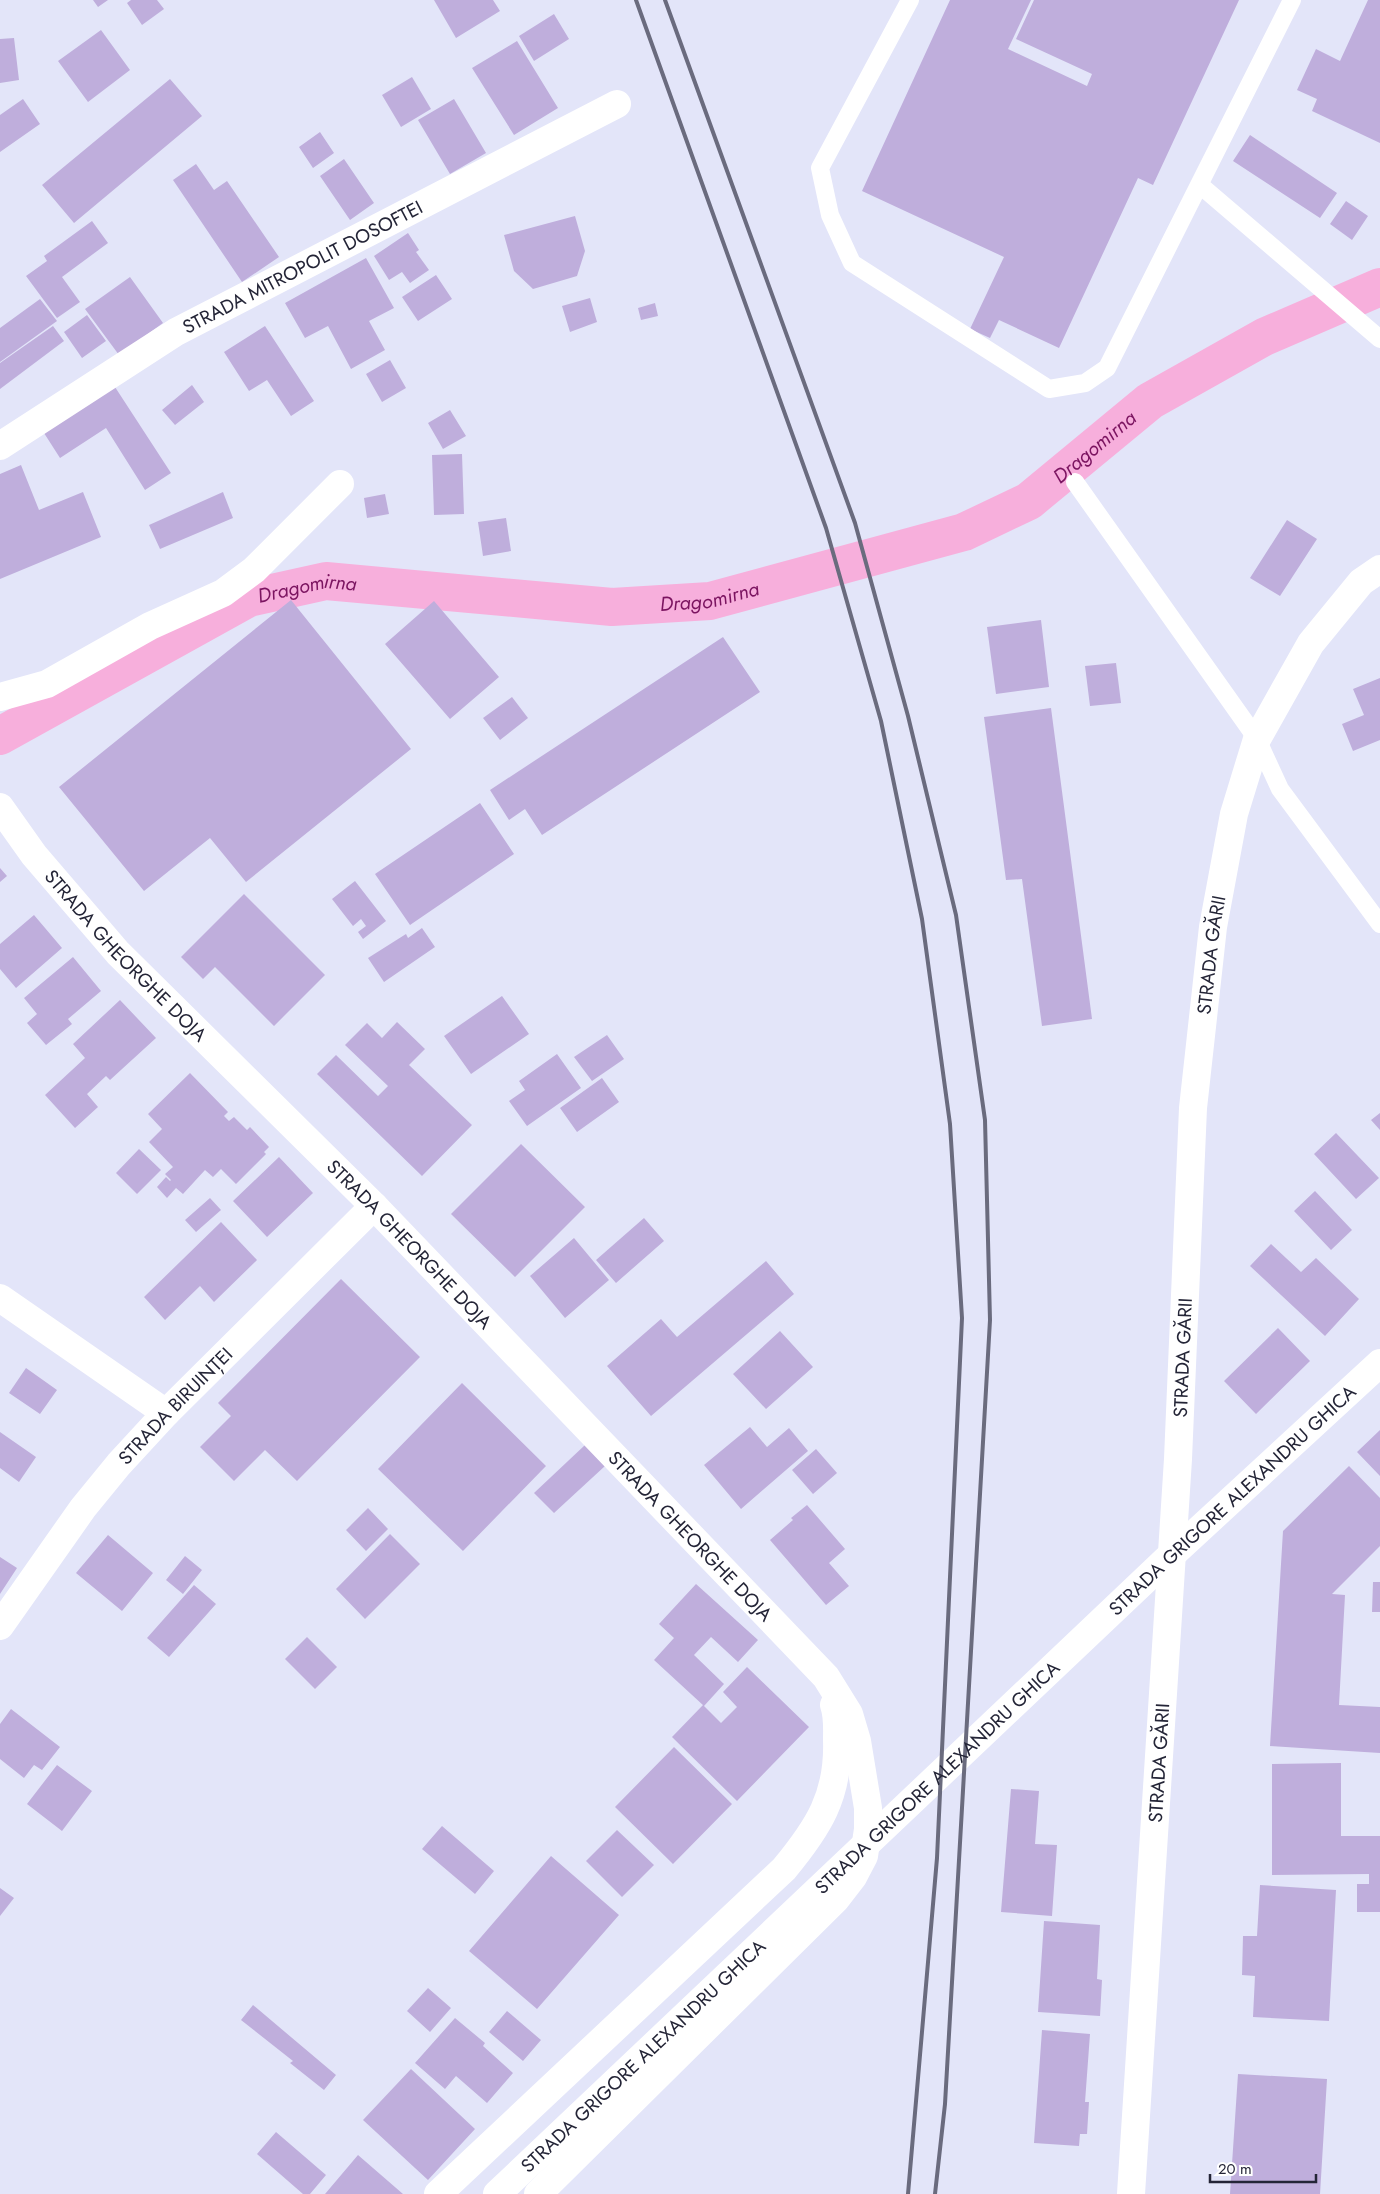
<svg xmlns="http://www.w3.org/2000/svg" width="1380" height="2194" font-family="Jost,sans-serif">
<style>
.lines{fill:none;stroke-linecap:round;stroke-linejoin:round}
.canal{stroke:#f7afdc;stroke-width:38}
.building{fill:#bfaedc}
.lane{stroke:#fff;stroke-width:18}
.street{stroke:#fff;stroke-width:28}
.secondary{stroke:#fff;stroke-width:28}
.primary{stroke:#fff;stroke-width:28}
.rail{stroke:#6a6b7e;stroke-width:4}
.labels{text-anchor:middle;stroke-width:4;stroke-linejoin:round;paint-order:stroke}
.street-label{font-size:19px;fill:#242537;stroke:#fff}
.water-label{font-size:20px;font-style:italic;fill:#7b1460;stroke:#fff}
</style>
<rect width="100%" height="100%" fill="#e3e5f9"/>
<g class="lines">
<path class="canal" id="s1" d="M0,736l249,-138 77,-17 286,26 98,-6 254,-69 65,-31 121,-100 114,-64 116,-50"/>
</g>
<path class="building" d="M93,0h15l-10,7z
M131,0h26l7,9 -22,16 -15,-22z
M434,0h59l7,11 -44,27z
M950,0h81l-23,49 79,37 5,-12 -76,-35 18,-39h205l-86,185 -15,-7 -79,170 -60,-28 -9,18 -20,-9 34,-72 -142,-66z
M1368,0h12v143l-68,-32 5,-12 -20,-9 19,-41 24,12z
M554,14l15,25 -35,22 -15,-25z
M101,30l29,40 -42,32 -30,-41z
M14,38l5,42 -19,3v-44z
M517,41l41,67 -44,27 -42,-67z
M412,77l19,32 -30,18 -19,-32z
M170,79l32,37 -128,107 -32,-38z
M23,99l17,25 -40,28v-37z
M454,99l32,54 -36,21 -32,-54z
M320,132l14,21 -21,15 -14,-21z
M1250,135l87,58 -17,25 -87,-57z
M344,159l30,44 -24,17 -30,-44z
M196,164l18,26 13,-9 52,76 -37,25 -69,-102z
M1346,201l22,15 -16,24 -22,-16z
M575,216l10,35 -8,25 -44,13 -19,-18 -10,-36z
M92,221l16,22 -46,34 18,25 -23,16 -31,-42 21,-15 -3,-5z
M408,233l11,17 -3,2 13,18 -19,13 -8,-11 -13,8 -15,-24z
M366,258l28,50 -25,13 16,29 -34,19 -23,-43 -23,12 -20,-35z
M436,275l16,24 -34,22 -16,-24z
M130,277l33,46 -44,32 -34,-46z
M590,298l7,24 -27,10 -8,-26z
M40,299l17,22 -57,41v-34z
M655,303l3,13 -17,4 -3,-12z
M87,315l19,26 -24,17 -18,-26z
M53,326l11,15 -64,48v-26z
M265,326l49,75 -23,15 -24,-36 -18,11 -25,-39z
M390,360l16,28 -24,14 -16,-28z
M192,385l12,17 -29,23 -13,-15z
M115,387l56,86 -26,17 -39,-62 -46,30 -16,-25z
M450,410l16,26 -23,13 -15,-26z
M462,454l2,60 -30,1 -2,-60z
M21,465l18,45 44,-18 18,45 -101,42v-105z
M223,492l10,26 -73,31 -11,-24z
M385,494l4,20 -22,4 -3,-20z
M506,518l5,33 -28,5 -5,-34z
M1287,520l30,19 -37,57 -30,-18z
M291,600l120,149 -165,133 -36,-44 -66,53 -85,-104z
M434,601l65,76 -49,42 -65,-75z
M1041,620l8,67 -53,7 -9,-67z
M723,637l37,55 -218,143 -17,-26 -16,11 -19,-30z
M1116,663l5,40 -31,3 -5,-40z
M1380,678v62l-27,11 -11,-27 22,-9 -11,-26z
M512,697l16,21 -28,22 -17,-22z
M1051,708l41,311 -50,7 -20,-147 -16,1 -22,-163z
M480,803l34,51 -104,71 -35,-51z
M0,868l7,8 -7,6z
M355,881l31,40 -23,18 -5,-7 8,-6 -5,-7 -8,7 -21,-27z
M244,894l81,81 -51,51 -59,-59 -12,12 -22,-22z
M34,915l28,33 -46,40 -16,-19v-25z
M422,928l13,19 -51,35 -16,-24 38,-24 2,4z
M73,957l28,34 -33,28 4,5 -26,21 -19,-22 10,-9 -13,-16z
M502,996l27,38 -58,40 -27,-38z
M120,1000l36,38 -46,42 -4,-4 -19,18 11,13 -23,21 -30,-33 40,-37 -12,-14z
M397,1022l28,27 -16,16 63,60 -50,51 -105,-102 19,-19 42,41 10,-10 -43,-41 22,-22 15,15z
M607,1035l17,24 -32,22 -18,-24z
M557,1054l24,34 -54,38 -18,-25 16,-11 -6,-9z
M190,1073l38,39 -4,4 5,5 5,-4 13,13 3,-3 19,20 -5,5 2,2 -30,30 -15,-15 -8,8 -8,-7 -22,24 -7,-6 -9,10 -10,-11 9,-10 4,4 1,-1 -6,-6 8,-7 -24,-25 13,-13 -14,-15z
M602,1078l17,24 -42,30 -17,-24z
M1380,1113v17l-9,-10z
M1336,1133l43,45 -23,21 -42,-45z
M521,1144l64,63 -70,70 -64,-63z
M139,1149l22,21 -24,24 -21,-21z
M279,1157l34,36 -46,44 -34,-36z
M1315,1191l37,39 -21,20 -37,-39z
M210,1198l11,12 -25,22 -11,-12z
M644,1218l20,23 -48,42 -20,-23z
M221,1222l36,38 -43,42 -14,-16 -35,34 -21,-23z
M574,1238l35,42 -44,38 -35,-42z
M1271,1244l30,28 15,-14 43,41 -34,37 -75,-70z
M766,1261l28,33 -143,122 -44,-50 54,-47 16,18z
M341,1279l79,78 -123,124 -32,-31 -31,31 -34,-34 31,-31 -13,-13z
M1278,1328l32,33 -54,53 -32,-33z
M780,1331l33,36 -47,42 -33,-35z
M26,1368l31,22 -17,24 -31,-21z
M462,1383l84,83 -83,85 -85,-82z
M750,1427l17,20 22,-19 19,23 -67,58 -37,-44z
M1380,1430v46l-23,-24z
M0,1432l36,25 -17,25 -19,-14z
M585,1445l20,21 -51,47 -20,-20z
M816,1449l21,24 -24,21 -21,-24z
M1349,1466l31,32v48l-48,48 13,1 -6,110 41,2v46l-110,-7 13,-215z
M807,1505l38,44 -16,14 20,23 -23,19 -56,-65 23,-20 -2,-2z
M368,1508l20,21 -22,22 -20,-21z
M390,1534l30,30 -55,55 -29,-30z
M108,1535l45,38 -31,38 -46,-38z
M185,1556l17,14 -19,24 -17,-14z
M0,1557l17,11 -17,26z
M1373,1582h7v30h-8z
M696,1584l62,56 -20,22 -27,-25 -17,18 30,29 -20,22 -50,-46 20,-22 -15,-14z
M194,1585l22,19 -47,53 -22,-19z
M307,1637l30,30 -22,22 -30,-30z
M747,1667l62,60 -72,74 -65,-64 31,-32 18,18 16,-16 -14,-15z
M11,1709l49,38 -18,23 -8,-5 -10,13 -24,-19v-35z
M674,1747l58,57 -59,60 -58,-57z
M1341,1763v73h39v76h-23v-28h12v-10l-97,1v-111z
M57,1765l35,26 -30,40 -35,-27z
M1011,1789l28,2 -4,53 22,1 -5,71 -51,-4z
M442,1826l52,45 -19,23 -53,-45z
M617,1830l37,35 -32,32 -36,-36z
M551,1856l68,59 -82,94 -68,-58z
M1260,1885l76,5 -7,131 -76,-4 2,-41 -13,-1 1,-39h14z
M0,1888l14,10 -14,18z
M1044,1921l56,4 -3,54 5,1 -2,36 -62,-4z
M428,1988l23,20 -21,24 -23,-21z
M253,2005l83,70 -12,15 -34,-27 3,-2 -52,-41z
M507,2011l34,29 -18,21 -34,-29z
M455,2018l30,25 -2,3 30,27 -26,30 -31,-27 -11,13 -30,-26z
M1042,2030l48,4 -5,68h4l-2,32h-7l-1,12 -45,-3z
M411,2069l64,60 -47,51 -65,-60z
M1238,2074l89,5 -7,115h-90z
M276,2132l50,43 -16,19h-7l-46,-40z
M358,2155l45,39h-78z"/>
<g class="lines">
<path class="lane" d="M910,0l-90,168 10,47 22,48 197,126 36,-6 22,-15 185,-368
M1200,185l180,154
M1075,482l182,257 23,50 100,135"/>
<g class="street">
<path id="s2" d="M0,446l176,-114 441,-228"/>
<path d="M0,697l47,-13 103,-58 73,-33 31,-23 86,-86"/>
</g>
<g class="secondary">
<path id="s3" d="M0,807l34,48 84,98 256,253 452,471 23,37 8,27 11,67v21l-4,27 -11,21 -17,22 -298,295"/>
<path d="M0,1298l166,115"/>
<path id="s4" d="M0,1626l83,-118 36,-44 47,-51 208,-207"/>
<path d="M438,2194l346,-325c34,-41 55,-73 53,-129 0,-12 1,-24 -3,-35"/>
<path id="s5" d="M1131,2194l47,-735 15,-351 20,-181 21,-113 23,-75 54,-96 50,-61 19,-13"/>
</g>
<path class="primary" id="s6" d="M497,2194l668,-633 215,-198"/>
<path class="rail" d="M636,0l190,528 55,193 41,198 28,205 12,194 -25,540 -29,336
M665,0l190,523 53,193 48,199 29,205 5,200 -45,784 -10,90"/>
</g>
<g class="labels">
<g class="street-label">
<text dy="7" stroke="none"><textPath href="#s2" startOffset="352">STRADA MITROPOLIT DOSOFTEI</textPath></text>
<text dy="7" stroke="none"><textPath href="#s5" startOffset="1242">STRADA GĂRII</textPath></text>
<text dy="7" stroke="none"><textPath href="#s3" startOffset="195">STRADA GHEORGHE DOJA</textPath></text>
<text dy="7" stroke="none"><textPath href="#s3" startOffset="600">STRADA GHEORGHE DOJA</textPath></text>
<text dy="7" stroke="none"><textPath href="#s5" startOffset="838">STRADA GĂRII</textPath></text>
<text dy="7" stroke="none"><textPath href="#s4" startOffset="282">STRADA BIRUINȚEI</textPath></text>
<text dy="7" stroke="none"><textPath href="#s6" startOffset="1011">STRADA GRIGORE ALEXANDRU GHICA</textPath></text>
<text dy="7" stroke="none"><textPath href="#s3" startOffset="1005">STRADA GHEORGHE DOJA</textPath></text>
<text dy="7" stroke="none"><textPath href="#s5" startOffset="432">STRADA GĂRII</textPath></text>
<text dy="7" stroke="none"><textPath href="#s6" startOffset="606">STRADA GRIGORE ALEXANDRU GHICA</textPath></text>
<text dy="7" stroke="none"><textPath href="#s6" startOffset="201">STRADA GRIGORE ALEXANDRU GHICA</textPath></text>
</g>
<g class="water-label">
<text dy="7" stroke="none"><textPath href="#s1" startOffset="1169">Dragomirna</textPath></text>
<text dy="7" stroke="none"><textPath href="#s1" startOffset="344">Dragomirna</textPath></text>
<text dy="7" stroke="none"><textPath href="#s1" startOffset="749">Dragomirna</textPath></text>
</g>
</g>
<path d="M1210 2174v8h106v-8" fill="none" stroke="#242537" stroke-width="2.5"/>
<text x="1218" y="2174" font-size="15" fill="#242537" stroke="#ffffff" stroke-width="4" paint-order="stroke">20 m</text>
</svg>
